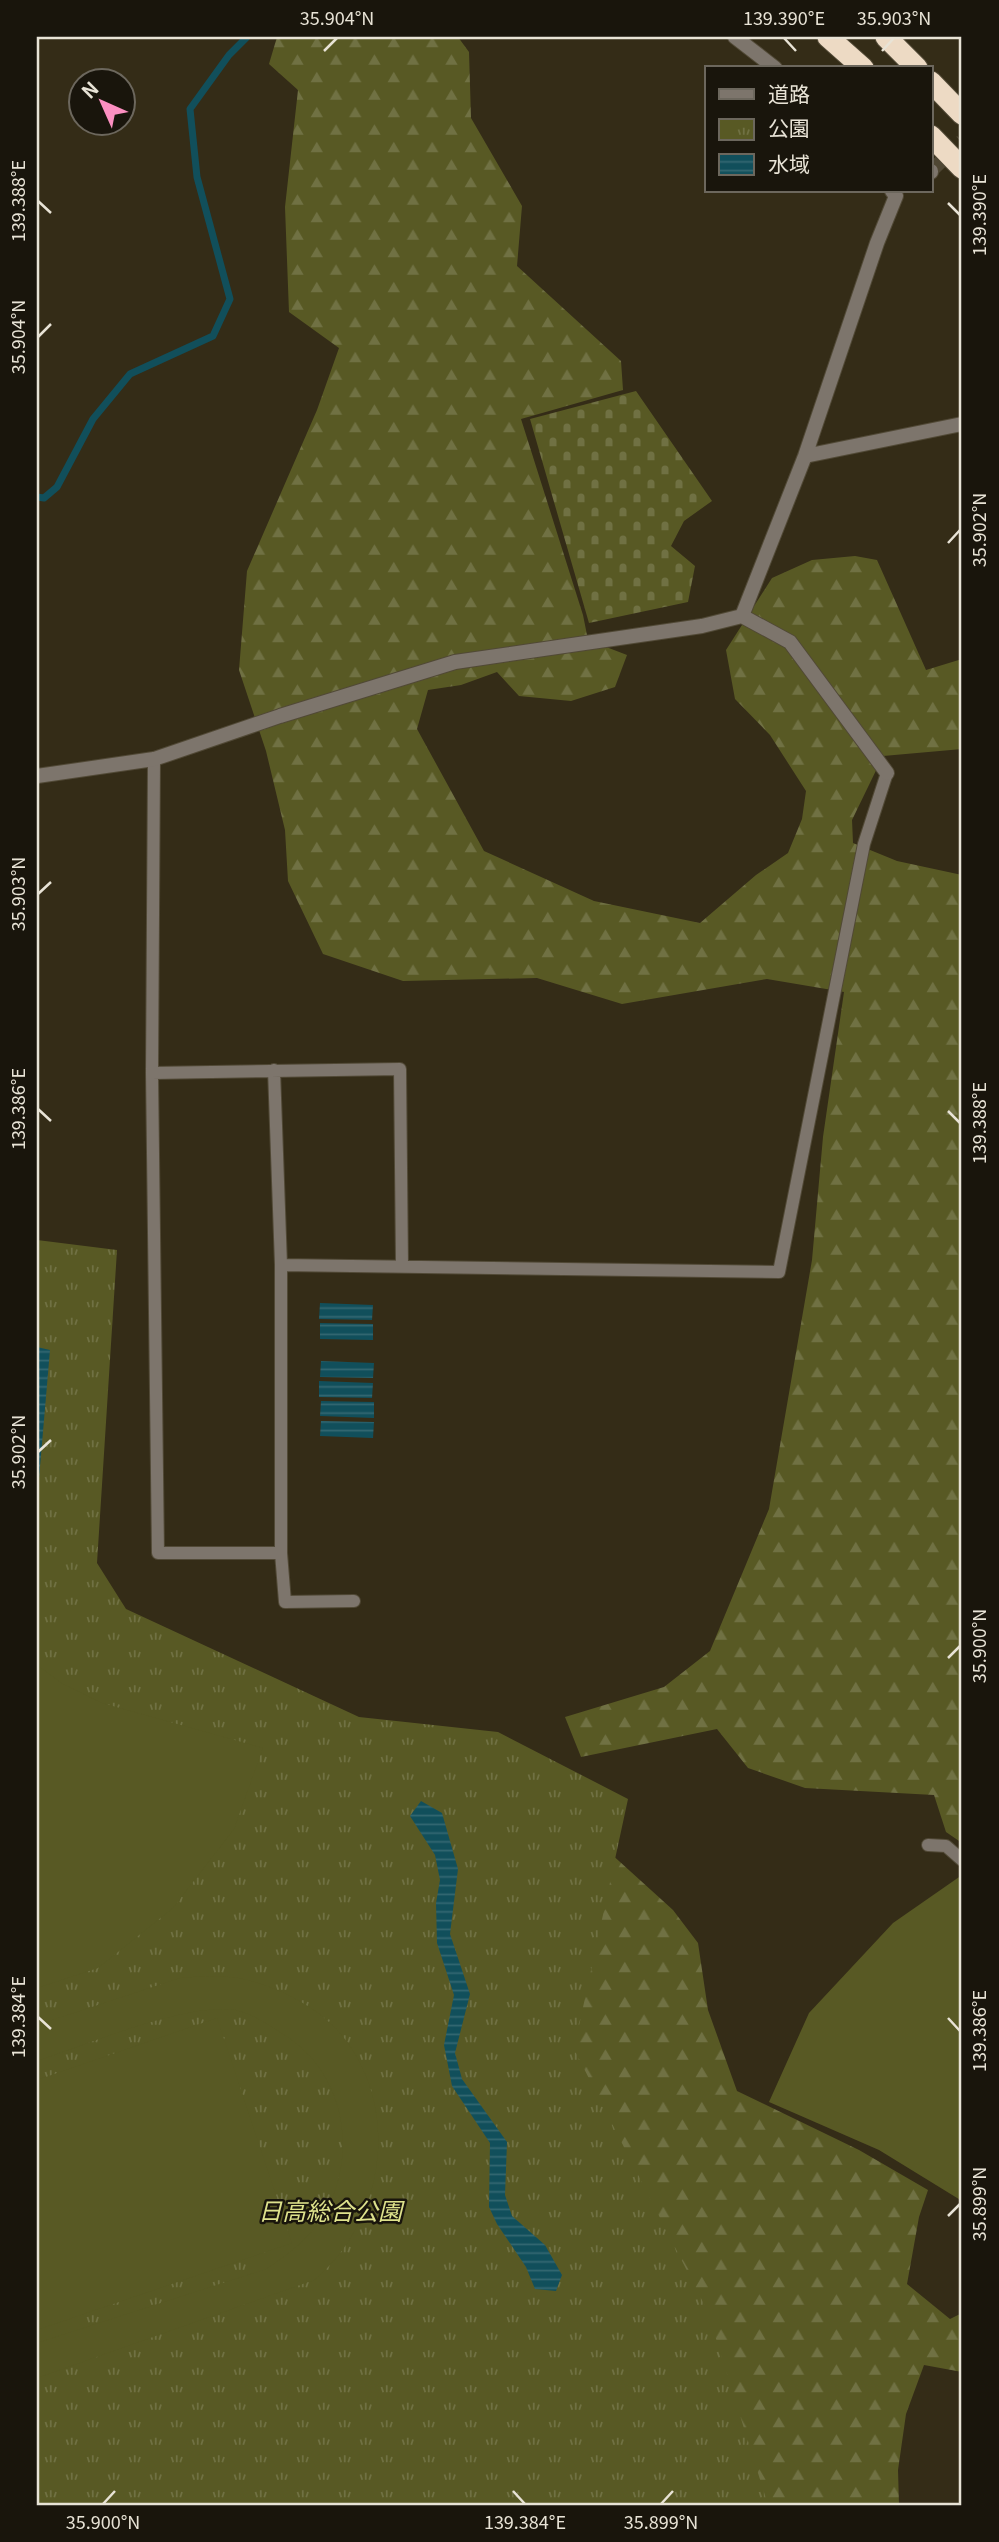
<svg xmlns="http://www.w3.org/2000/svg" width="999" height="2542" font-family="Georgia,'Noto Sans JP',serif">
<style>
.forest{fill:url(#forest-firs)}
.cemetery{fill:url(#cemetery-stones)}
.park{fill:url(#park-tufts)}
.garden{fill:#585924}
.water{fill:url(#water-rules)}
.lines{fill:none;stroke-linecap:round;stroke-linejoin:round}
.stream{stroke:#114f5b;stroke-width:7}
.street-tunnel{stroke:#4f4734;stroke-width:14;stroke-dasharray:14 7;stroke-linecap:butt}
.lane-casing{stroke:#514936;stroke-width:14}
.street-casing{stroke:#514936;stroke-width:16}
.highway-casing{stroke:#514936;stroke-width:23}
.lane{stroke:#7d756c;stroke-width:12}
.street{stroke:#7d756c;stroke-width:14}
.highway{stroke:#eddac4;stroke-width:21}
.ticks{fill:none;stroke:#e8e3d6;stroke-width:2.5}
.labels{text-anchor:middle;stroke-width:5;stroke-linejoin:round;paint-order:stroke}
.park-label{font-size:24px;font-style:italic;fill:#dee28c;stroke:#19150c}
.neatline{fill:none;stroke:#e8e3d6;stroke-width:2.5}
.ticks-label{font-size:18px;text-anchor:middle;fill:#e8e3d6}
</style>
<defs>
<pattern id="forest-firs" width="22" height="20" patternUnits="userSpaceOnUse" patternTransform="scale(1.75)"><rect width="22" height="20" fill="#585924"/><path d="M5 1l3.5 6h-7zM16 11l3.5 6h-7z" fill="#707143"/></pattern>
<pattern id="cemetery-stones" width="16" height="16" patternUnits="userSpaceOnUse" patternTransform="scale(1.75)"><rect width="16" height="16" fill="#585924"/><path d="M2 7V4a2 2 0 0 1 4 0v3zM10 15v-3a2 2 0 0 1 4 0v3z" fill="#707143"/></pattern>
<pattern id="park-tufts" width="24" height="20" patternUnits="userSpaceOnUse" patternTransform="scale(1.75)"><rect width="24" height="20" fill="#585924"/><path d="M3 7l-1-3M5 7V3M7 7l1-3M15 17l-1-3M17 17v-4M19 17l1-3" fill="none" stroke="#707143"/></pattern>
<pattern id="water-rules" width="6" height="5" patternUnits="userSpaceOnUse" patternTransform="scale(1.75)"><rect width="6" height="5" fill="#114f5b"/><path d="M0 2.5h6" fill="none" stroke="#346872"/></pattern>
</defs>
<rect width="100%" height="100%" fill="#342c17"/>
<path class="forest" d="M277,37h181l11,15 2,66 51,88 -5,60 104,95 2,29 -102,29 62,196 5,25 39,15 -12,32 -44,14 -52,-5 -22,-24 -36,13 -33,5 -11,39 67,122 110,50 106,22 56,-48 32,-22 14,-34 4,-28 -36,-56 -35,-36 -9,-49 46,-72 40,-18 43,-4 22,4 49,110 36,-11v90l-79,7 -31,64 1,23 44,18 65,14v968l-16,-11 -12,-37 -129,-7 -57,-20 -31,-39 -136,28 -16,-40 99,-30 46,-36 59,-142 43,-249 11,-123 21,-145 -77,-13 -145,25 -85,-26 -134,3 -80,-27 -35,-73 -3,-51 -19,-79 -27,-81 8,-99 70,-161 22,-62 -50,-36 -4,-105 13,-117 -29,-26z
M598,1842l75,68 25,33 10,67 29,81 122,59 69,40 -9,27 -12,67 43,35 12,-6v59l-38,-7 -18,49 -8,56 1,35h-827z"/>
<path class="cemetery" d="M636,391l76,110 -28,20 -13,25 24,20 -7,36 -99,21 -59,-204z"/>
<path class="park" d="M37,1240l80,10 -20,313 29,46 233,108 139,15 130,67 -54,250 133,261 61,195h-731z"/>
<path class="garden" d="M37,1665l26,19 39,19 161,45 -29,81 -61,79 -75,60 -61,20z
M962,1875v326l-83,-51 -110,-48 40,-89 84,-90z
M205,1976c12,1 26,0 38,3 33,7 73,27 96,53 63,72 47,189 -25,248l-277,98v-35l229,-74c26,-17 53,-38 65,-68 26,-60 9,-132 -48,-167 -14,-9 -30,-20 -47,-24 -49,-8 -150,35 -199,51v-36l143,-47z
M217,2018l75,225 -255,87v-250z"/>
<path class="water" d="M320,1303l53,2 -1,15 -53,-1z
M320,1323l53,1v16l-53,-1z
M37,1347l13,3 -12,140h-1z
M321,1361l53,2 -1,15 -53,-1z
M319,1381l54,2 -1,15 -53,-1z
M321,1401l53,1v16l-54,-2z
M321,1421l53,1 -1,16 -53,-2z
M421,1801l21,12 16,56 -8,65 20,60 -15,59 7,26 45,63 -2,53 7,21 33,29 17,30 -6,16 -21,-2 -9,-22 -29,-43 -8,-17 1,-64 -38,-57 -8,-41 10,-50 -17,-52 -1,-40 4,-23 -5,-25 -25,-39z"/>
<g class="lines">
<path class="stream" d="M37,497l7,1 13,-11 36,-68 37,-45 83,-38 17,-37 -33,-122 -7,-68 39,-54 18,-18"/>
<path class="street-tunnel" d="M931,171l31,-30"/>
<defs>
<path id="lane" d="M154,759l-2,314 6,480h123
M274,1070l7,195v288l4,49 69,-1
M152,1073l248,-4 2,197
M281,1265l498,7 85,-428 23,-71
M928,1845l18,1 16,14"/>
<path id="street" d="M735,37l40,31
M931,172v-1
M805,456l157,-32
M742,616l63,-160 72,-213 19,-47 -4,-5
M37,776l117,-17 126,-43 175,-54 247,-36 40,-10 48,26 97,131"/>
<path id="highway" d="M828,37l35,31
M886,37l31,31
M931,82l31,32
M931,136l31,32"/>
</defs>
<use href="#lane" class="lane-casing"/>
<use href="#street" class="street-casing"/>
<use href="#highway" class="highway-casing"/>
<use href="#lane" class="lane"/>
<use href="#street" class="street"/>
<use href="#highway" class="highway"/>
</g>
<path class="ticks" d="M784,38l12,13M324,51l13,-13M882,51l12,-13M38,201l13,12M948,203l12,12M38,337l13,-13M948,543l12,-13M38,894l13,-12M38,1109l13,12M948,1111l12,12M38,1452l13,-12M948,1658l12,-12M38,2017l13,12M948,2018l12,13M948,2216l12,-12M513,2491l12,13M103,2504l12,-13M661,2504l12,-13"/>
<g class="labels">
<g class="park-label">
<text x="330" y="2220">日高総合公園</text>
</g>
</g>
<rect width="999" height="2542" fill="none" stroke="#19150c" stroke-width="77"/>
<rect x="705" y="66" width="228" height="126" fill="#19150c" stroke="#6c675d" stroke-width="2"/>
<rect x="719" y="89" width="35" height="10" fill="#7d756c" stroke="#6c675d" stroke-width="2"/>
<text x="768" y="102" font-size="21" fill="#e8e3d6">道路</text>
<rect x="719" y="119" width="35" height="21" fill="url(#park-tufts)" stroke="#6c675d" stroke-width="2"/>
<text x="768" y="136" font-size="21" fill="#e8e3d6">公園</text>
<rect x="719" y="154" width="35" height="21" fill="url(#water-rules)" stroke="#6c675d" stroke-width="2"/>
<text x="768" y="172" font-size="21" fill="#e8e3d6">水域</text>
<g transform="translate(102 102) rotate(315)"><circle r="33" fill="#19150c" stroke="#6c675d" stroke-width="2"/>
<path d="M0-5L12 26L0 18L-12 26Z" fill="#fc8fc1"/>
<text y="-10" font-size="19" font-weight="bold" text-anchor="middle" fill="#e8e3d6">N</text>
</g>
<rect x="38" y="38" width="922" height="2466" class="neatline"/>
<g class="ticks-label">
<text x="337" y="25">35.904°N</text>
<text x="784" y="25">139.390°E</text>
<text x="894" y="25">35.903°N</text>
<text transform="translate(19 201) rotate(-90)" y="6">139.388°E</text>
<text transform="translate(980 215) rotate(-90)" y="6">139.390°E</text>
<text transform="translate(19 337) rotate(-90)" y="6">35.904°N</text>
<text transform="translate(980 530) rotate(-90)" y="6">35.902°N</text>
<text transform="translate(19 894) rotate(-90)" y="6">35.903°N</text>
<text transform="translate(19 1109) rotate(-90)" y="6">139.386°E</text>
<text transform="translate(980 1123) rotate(-90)" y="6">139.388°E</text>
<text transform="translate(19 1452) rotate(-90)" y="6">35.902°N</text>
<text transform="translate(980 1646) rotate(-90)" y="6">35.900°N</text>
<text transform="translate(19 2017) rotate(-90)" y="6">139.384°E</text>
<text transform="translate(980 2031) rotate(-90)" y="6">139.386°E</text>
<text transform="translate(980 2204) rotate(-90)" y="6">35.899°N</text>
<text x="103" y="2529">35.900°N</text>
<text x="525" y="2529">139.384°E</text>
<text x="661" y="2529">35.899°N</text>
</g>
</svg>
